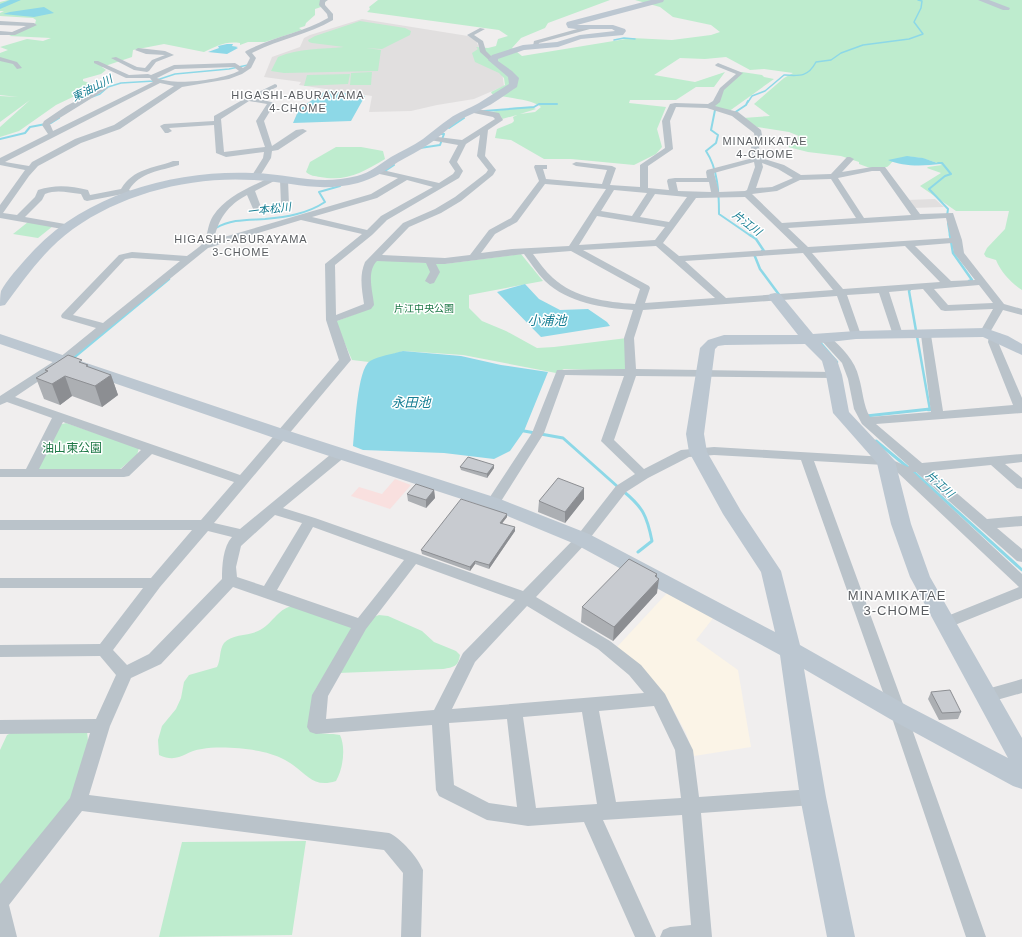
<svg xmlns="http://www.w3.org/2000/svg" width="1022" height="937" font-family="Arial,'Noto Sans JP',sans-serif">
<style>
.commercial{fill:#fbf4e7}
.education{fill:#e1dfdf}
.medical{fill:#f9e0df}
.green{fill:#beecce}
.water{fill:#8dd8e7}
.lines{fill:none;stroke-linecap:round;stroke-linejoin:round}
.stream-far3{stroke:#8dd8e7;stroke-width:1.5}
.stream-far2{stroke:#8dd8e7;stroke-width:2}
.stream-far1{stroke:#8dd8e7;stroke-width:2.5}
.stream{stroke:#8dd8e7;stroke-width:3}
.river{fill:#8dd8e7;fill-rule:evenodd}
.street{fill:#bac3ca;fill-rule:evenodd}
.secondary{fill:#bcc7d1;fill-rule:evenodd}
.wall{fill:#acafb3}
.shaded-wall{fill:#8c8e92}
.building{fill:#c8cbd0;stroke:#8c8e92}
.labels{text-anchor:middle;stroke-width:3;stroke-linejoin:round;paint-order:stroke}
.far-park-label{font-size:10px;fill:#1c7745;stroke:#fff}
.far-water-label{font-size:11px;font-style:italic;fill:#147d92;stroke:#fff}
.far-neighbourhood-label{font-size:11px;letter-spacing:1px;fill:#5b5e62;stroke:#fff}
.park-label{font-size:12px;fill:#1c7745;stroke:#fff}
.water-label{font-size:13px;font-style:italic;fill:#147d92;stroke:#fff}
.neighbourhood-label{font-size:13px;letter-spacing:1px;fill:#5b5e62;stroke:#fff}
</style>
<rect width="100%" height="100%" fill="#f0eeee"/>
<path class="commercial" d="M667,593l47,24 -18,23 42,30 13,77 -57,9 -8,-23 -17,-31 -53,-54z"/>
<path class="education" d="M362,19l106,17 8,4 8,21 18,11 2,14 -30,13 -37,6 -26,6 -42,1 3,-16 -73,-11 2,-3 -37,-5 8,-20 28,-10 4,-9 6,-3z
M935,199l9,8 -32,1 -6,-8z"/>
<path class="medical" d="M395,479l16,6 -21,24 -39,-13 8,-9 23,7z"/>
<path class="green" d="M8,0h318l-2,6 -9,3v6l-9,8 -1,3 -6,2 3,2 -37,12h-17l-8,3v-2c-16,-2 -22,3 -36,9l-40,-8 -31,6 -1,7 -30,10 4,3 -5,4 -18,5v2l16,5 -7,1 -1,2 -11,2 -1,3 -23,11 -37,26 -19,6v-10l30,-27 -30,22v-26l18,1 -18,-2v-42l8,-3 -8,-3 27,-8 16,2 8,-3 -42,-2 28,-12h-2l1,-4 -3,-2 -33,-2v-3l4,-2h-4v-9z
M378,0h232l-62,23 -3,5 -24,10 -9,10 10,8 110,-18 40,2 39,-5 9,-3 -9,-7 -38,-8 -13,-10 -25,-7h387v290c-11,-7 -21,-18 -26,-30l-10,-3 -2,-3 3,-6 18,-19 4,-18h-53l-36,-25 21,-13 -14,-5 1,-1 14,-2c-15,-6 -33,-13 -49,-4 -1,1 -4,5 -6,6l-17,1 -11,-4v-2l-18,-6 -33,-4 -20,-5 11,-11 -10,-4 -32,-5 -14,-9 27,-2 -16,-12 30,-26 9,-5 -29,-4 -14,1 -24,-13 -21,2 -25,-1 -26,17 41,7 30,-10 -11,15h-18l-20,13h-46l-1,3 37,4 -9,22 5,18 -6,7 -22,11 -63,-6h-27l-33,-19 -16,-2 2,-9 15,-6 2,-2 -1,-4 4,-2 -15,4 -1,-3 -10,-4c11,-2 34,-8 45,-3l-16,5 15,-2 6,-5c-9,-8 -36,-9 -49,-13l-1,-2 14,-7 -1,-7 -5,-5 -24,-11 -3,-9 6,-4 -2,-2 12,1 8,-2 2,-7 10,-3 -9,-6 -132,-18 3,-3 -1,-2z
M360,21l45,7 6,3 -1,4 -28,14 -16,-1 15,2 -3,21 -94,2 -13,-2 7,-14c21,-9 44,-8 66,-10l-32,-4 -3,-1 -1,-2 7,-4z
M372,72l-1,13h-21l1,-12z
M742,72l20,3 2,2 10,2 -46,33 -16,-5 11,-18z
M350,74l-2,10 -44,2 3,-11z
M336,147h25l22,4 2,8c-22,13 -38,23 -65,18 -5,-1 -10,-1 -14,-5l4,-10z
M28,222l25,4 -15,12 -25,-4z
M521,254l22,27 -74,14v13l13,13 24,10 31,17 17,-1 73,-9 1,29 -4,4 -60,-2 -8,4 -93,-18 -60,-4 -34,11 -17,-2 -16,-37 1,-2 31,-12 2,-38 3,-10 6,-1 65,4z
M66,423l73,25 -2,7 -18,15 -81,-1 21,-44z
M292,606l58,20 29,-11 9,1 34,15 12,11 22,9 4,4c-2,12 -6,12 -17,14l-105,4 -14,3 -9,14 -5,35 3,6c9,4 18,2 27,4 6,13 3,34 -4,46 -21,7 -28,-5 -43,-16 -8,-6 -20,-11 -30,-13 -16,-4 -45,-6 -61,-3 -18,2 -23,15 -43,6l-1,-15 4,-14 14,-17 5,-11 3,-16 5,-7 28,-8c4,-7 2,-17 7,-24 7,-9 24,-7 34,-12 14,-6 19,-22 34,-25z
M15,731h72l1,10 -14,54 -74,92v-137l7,-15z
M306,841l-14,94 -133,2 23,-95z"/>
<path class="water" d="M44,7l10,6 -20,4 -31,-3 7,-2z
M227,44h6l-1,2 6,1 -2,1h2l-11,6 -19,-2 11,-4 -1,-2z
M327,90l38,6 -14,25 -58,2 6,-14z
M907,156l16,2 17,6c-16,2 -37,3 -52,-4z
M525,284l14,15 21,11 28,-1 19,13 3,4 -69,11 -44,-45z
M403,351l58,5 40,9 47,7 -24,59 -14,20 -16,8 -50,-6 -81,-3 -10,-4c2,-17 4,-77 17,-85 9,-5 22,-7 33,-10z"/>
<g class="lines">
<path class="stream-far3" d="M614,40l10,-2 11,1
M92,97l8,-3 8,-7 13,-4 33,-2 21,-7 54,-5 19,-4
M748,102l4,-6 13,-5 19,-16c16,1 24,2 32,-13l15,-2 10,-7 22,-8 46,-6 14,-5 -9,-12 7,-14 1,-7 -4,-1"/>
<path class="stream-far2" d="M717,110h-2l-4,20 7,5 -2,8 -10,8c12,18 13,42 13,63l32,22
M484,111l50,-4 5,-3h18
M734,113l12,-8 2,-4
M449,128l15,-10
M0,139l25,-6 5,-6 21,-4 8,-5
M420,148l20,-3 4,-11h-3l1,-1
M938,163h4l9,11 -6,2 -16,13 19,20 -1,7
M382,173l12,-8
M948,223l2,13
M216,228c15,-9 32,-8 49,-9 21,-2 42,-5 60,-17l-6,-10 21,-6"/>
<path class="stream-far1" d="M750,235l6,4 8,12h-2
M950,235l3,18 19,27 -3,1
M754,254l6,15 20,27
M911,288l-2,3 21,119h-2
M819,341l18,21
M71,360l98,-81"/>
<path class="stream" d="M866,416l64,-7
M524,431l39,7 55,49
M876,441l41,34 105,95
M623,491c20,16 24,25 29,50l-14,11"/>
<path class="river" d="M10,0h11l-21,9v-5z"/>
<path class="street" d="M320,0h8l-3,2v3l8,9v6c-25,15 -55,19 -81,33l4,5 -5,10 -9,6 -13,5 -47,8 -62,42 -39,14 -43,23 -9,10 -26,37 14,2 18,-18 3,-7c18,-6 33,-4 50,0l2,5 31,-6c13,-21 31,-20 52,-28h6v4c-19,6 -39,7 -50,25l6,4 -1,2 -3,1 -8,-3 -36,7 -3,-1 -3,-6c-13,-1 -23,-5 -36,0l-3,6 -17,17 46,8 2,2 -2,2 -3,1 -68,-12v-13l25,-35 -25,-5v-7l48,-24 -6,-9 2,-4 22,-15 37,-19 5,1 -58,36 3,7 100,-49 -3,-4h-24l-32,-15v-2h4l31,14 19,-1 3,1 23,-10 61,-2 8,5 3,-2 4,-8 -5,-6 1,-1c26,-14 56,-18 82,-33l-1,-4 -8,-9zM234,67l5,4c-18,9 -65,15 -82,7l18,-9zM160,83l14,3 -60,39 -39,14 -43,23 -3,4 -24,-4z
M0,21l34,2 3,2 -22,10h-15v-4l12,1 14,-6 -26,-1z
M588,26l2,1v2l-51,14 -1,4 -5,-1 1,-5z
M480,28l5,1 -11,6 9,6 3,10 8,8v2h-4l-10,-9 -2,-9 -11,-8z
M138,48l27,3 9,4 -18,7 -7,9 -2,1 -13,-2 -23,-12 5,-1 21,10 8,1 7,-8 13,-5 -19,-1 -11,-4z
M0,57l17,5 5,6 -5,1 -4,-5 -13,-3z
M718,63l25,10 -19,17 -4,12 -5,4 23,6 23,18 2,10 -4,7 2,11 23,7 17,10 30,-1 16,-17h3l4,2 -12,13 30,-5h13l35,47 33,-1 9,27 2,13 40,51 18,5v6l-19,-5 -14,24 -4,1 -5,-3 13,-23 -48,2 -4,-1 -18,-21 -34,3 14,43 -5,3 -5,-3 -14,-42 -32,2 14,40 -5,3 -5,-3 -14,-39 -194,14 -9,28 2,31 198,3 4,1 2,2 -2,2 -4,1 -198,-2 -22,64 30,29 37,-19 33,-3 172,10 22,10 1,-1 -47,-42 -8,-15 -6,-30 -6,-16 -21,-23 -1,-2 1,-2h8c13,12 26,24 30,42 4,13 4,27 11,39l61,-5 -10,-77 5,-3 5,3 12,76 70,-6 -25,-63 1,-6 8,-3 4,1 1,2 -4,3v3l24,56v15l-146,11 46,39 100,-9v8l-17,2 17,14v11l-5,-1 -26,-23 -60,6 56,48 35,-3v10l-25,2 25,21v13l-5,-1 -101,-89h-3l109,102v24l-72,29 -5,2 -5,-2 -3,-4 3,-4 79,-32 -122,-115 -13,-7 -70,-4 92,251 80,225h-20l-76,-225 -89,-252 -87,-5 -25,2 -41,21 -22,14 -39,50 -51,55 74,44 31,24 24,29 28,56 6,47 114,-8 6,2 3,6 -3,6 -6,2 -112,8 11,124h-52l3,-7 7,-3 21,-2 -9,-110 -79,5 53,117h-21l-51,-115 -56,4 -41,-6 -48,-24 -3,-6 -4,-65 -116,9 -6,-2 -3,-5 5,-32 39,-67 -118,-41 -72,77 -30,14 -21,48 -21,69 300,38c12,5 29,25 34,37l-2,67h-20l2,-64 -19,-23 -302,-39 -73,94 8,32h-17v-53l70,-86 20,-65 -90,1v-14l96,-1 20,-44 -16,-19 -100,1v-12l100,-1 43,-56h-143v-10h151l41,-48h-192v-10h201l33,-38 -82,-28 -23,22 -5,1h-124v-8h26l26,-51 -45,-16 -7,3v-9l59,-38 37,-30 -34,-10 -1,-2 1,-2 57,-59 13,-3 55,4c5,-4 15,-10 18,-16 3,-8 3,-16 8,-24 13,-20 37,-29 58,-39h6l1,2 -23,12 6,16h10l10,-3 -1,-24 4,-2 4,2 1,25 -1,2 -17,5 -17,-1 -7,-16c-19,10 -29,24 -33,45l157,-46 27,-16 -23,-5v-4h3l61,14 14,-9 2,-3 -6,-9 9,-17 -28,-5 -4,-2 4,-2 32,4 33,-21 -2,-2 -24,-5 -1,-2 4,-2 27,5 4,7 -15,10 -3,26 11,14 -3,5 -32,26 -20,12 -32,14 -27,28 63,3 25,-3 19,-25 22,-12 28,-37 -5,-14 1,-2h12v4h-4l3,10 56,5 5,-14 -31,-4 -4,-2 4,-2 36,4 4,2 -6,17 30,2v-22l25,-17 -3,-27 8,-17 5,-1 33,1 5,-3 7,-13 16,-14 -20,-8 -1,-1zM676,107l31,1 25,8 22,17 1,7 -4,7 2,11 -46,12 -1,2 1,6h-32l-7,1 -1,2 2,9 -21,-2v-22l25,-17 -3,-28zM480,135l-3,21 11,14 -2,3 -31,24 -20,12 -32,14 -38,39c-6,14 -3,28 -1,42l-28,11 -1,-50 37,-30 15,-15 72,-42 4,-7 -6,-9 9,-18zM754,162l1,5 -8,23 -2,1 -26,1 -5,-19zM762,163l16,6 15,9 -21,9 -16,1 7,-21zM872,171h8l31,44 -47,3 -26,-40zM831,179l25,39 -74,5 -30,-29 25,-3 23,-11zM407,180l26,7 -52,29 -14,14 -55,-13 65,-19zM676,182h33l2,10 -33,-1zM545,184l61,5 -37,57 -57,3 -31,4 14,-19 22,-12zM614,190l33,3 -15,23 -31,-5zM655,194l32,3 -18,25 -29,-5zM745,197l53,51 -119,8 -16,-13 33,-45zM597,216l68,11 -10,13 -76,5zM946,218l5,20 -143,9 -20,-19zM301,220l61,14 -37,30 1,56 13,40 -99,115 -225,-78 52,-35 141,-114zM952,243l2,10 21,27 -24,1 -36,-35zM656,246l59,52 -70,5 5,-15 -1,-2 -66,-36zM905,246l35,36 -97,7 -31,-36zM571,251l69,38 -5,15c-29,-2 -60,-6 -82,-26 -8,-7 -14,-16 -20,-24zM803,253l30,37 -107,8 -41,-37zM524,254c7,9 13,19 21,27 23,22 58,27 88,29l-9,28 1,31 -68,1 -25,63 -46,70 2,3 5,2 5,-2 46,-73 21,-58 59,1 -23,65 34,33 -19,12 -39,50 -54,55 -208,-73 -32,-10 63,-52 1,-3 -1,-3h-10l-96,79 -26,-6 137,-163 -14,-39 34,-12 3,-4c-1,-13 -8,-33 3,-44l49,2 4,9 -5,9 5,3 4,-1 6,-11 -4,-8h9zM132,258l48,3 -77,62 -30,-8 52,-56zM979,285l14,18 -45,2 -14,-16zM63,422l78,28 -20,19h-82zM275,515l27,8 -38,63 -27,-9 -1,-10 5,-21zM313,527l91,33 -46,58 -81,-28zM208,531l24,6c-9,10 -10,28 -10,42l-73,75 -22,11 -14,-15 47,-63zM416,564l99,36 -52,53 -29,57 -108,9 2,-23 38,-67zM527,606l71,43 31,26 15,18 -192,16 23,-47zM654,706l21,44 6,48 -65,4 -17,-91zM582,712l15,92 -61,4 -13,-91zM507,719l10,88 -28,-4 -35,-18 -5,-62z
M275,84l2,1v2l-22,11 20,5 -11,18 8,25 24,-16 7,-1 4,2 -29,19 -6,1 -1,7 -13,21h-3l-4,-2 12,-19 1,-6 -38,5 -10,-4 -2,-28 -45,3 3,3 -4,2h-3l-5,-7 4,-2 50,-3v-5l32,-18zM249,101l18,3 -11,17 9,26 -41,5 -3,-33z
M1022,679v14l-36,10 -6,-2 -2,-5 2,-5z"/>
<path class="secondary" d="M651,0h13l-1,2 -86,23h36l12,4 1,2 -3,4 -42,4 -23,8 -34,3 -26,9v2l14,10 7,7 -2,9c-11,7 -21,15 -33,21 -8,5 -16,7 -24,12 -11,7 -20,17 -31,24 -10,7 -21,12 -31,18 -13,9 -25,17 -40,21 -41,10 -65,-1 -105,-3 -61,-4 -130,13 -180,49 -28,20 -48,49 -68,76l-5,1c0,-4 0,-11 1,-15 6,-12 24,-31 34,-42 54,-56 141,-79 217,-76 38,1 66,13 105,3 13,-3 23,-12 34,-19 10,-6 22,-11 32,-18 9,-7 17,-14 26,-20 9,-7 20,-10 30,-16 10,-6 20,-13 30,-19l-1,-7 -20,-17 4,-5 31,-10 34,-3 23,-7 35,-4 -3,-2h-36l-8,-1 -2,-4 1,-2z
M978,0h11l21,8 -1,2h-6z
M775,293l5,1 33,40 43,-3 129,-3 23,8 14,8v11l-39,-18 -127,2 -35,4 16,17 5,15 7,37 46,49 16,63 19,53 92,161v51l-9,-3 -123,-67 -86,-50 22,128 29,140h-28l-27,-140 -20,-142 -205,-111 -89,-37 -209,-68 -277,-95v-10l289,97 211,68 89,35 186,98 -14,-60 -38,-58 -34,-62 -3,-18 14,-86 8,-8 16,-5h74l-30,-38 2,-3zM805,344l17,17 4,14 7,38 44,50 14,61 19,53 98,181 -102,-53 -106,-60 -19,-74 -40,-60 -34,-59 -3,-18 11,-85 3,-3 7,-1z"/>
</g>
<path class="wall" d="M83,363l6,5 22,7 7,20 -16,12 -30,-11 -12,9 -16,-6 -8,-21 10,-6 -1,-2z
M460,467l34,1 -7,10 -26,-8z
M434,490l1,8 -9,10 -18,-7 -1,-7z
M584,499l-19,24 -27,-11 1,-11z
M507,517l-5,6 13,8 -26,38 -14,-5 -5,7 -48,-17 -1,-4z
M657,574v19l-44,48 -32,-19 1,-15z
M931,692l30,20 -3,7 -19,1 -11,-21z"/>
<path class="shaded-wall" d="M111,375l7,20 -16,12 -7,-21z
M65,376l7,20 -12,9 -8,-21z
M494,465v3l-7,10v-4z
M584,488v11l-19,24v-11z
M434,490l1,8 -9,10v-8z
M507,514v3l-7,9v-3z
M515,527v4l-26,38v-4z
M475,561v3l-5,7v-4z
M657,574l-1,9 3,-4 -2,14 -44,48 1,-14z"/>
<path class="building" d="M68,355l14,5 -3,2 9,3 -2,1 25,9 -16,11 -30,-10 -13,8 -16,-6 12,-7 -3,-1z
M468,457l26,8 -7,9 -27,-7z
M558,478l26,10 -19,24 -26,-11z
M416,484l18,6 -8,10 -19,-6z
M461,499l46,15 -7,9 15,4 -26,38 -14,-4 -5,6 -49,-17z
M629,559l28,15 -2,2 4,3 -45,48 -32,-20z
M950,690l11,22 -19,1 -11,-21z"/>
<g class="labels">
<g class="far-park-label">
<text x="424" y="312">片江中央公園</text>
</g>
<g class="far-water-label">
<text transform="translate(92 88) rotate(-27)" y="4">東油山川</text>
<text transform="translate(269 209) rotate(-7)" y="4">一本松川</text>
<text transform="translate(747 223) rotate(37)" y="4">片江川</text>
<text transform="translate(940 484) rotate(42)" y="4">片江川</text>
</g>
<g class="far-neighbourhood-label">
<text x="298" y="99">HIGASHI-ABURAYAMA<tspan x="298" dy="13">4-CHOME</tspan></text>
<text x="765" y="145">MINAMIKATAE<tspan x="765" dy="13">4-CHOME</tspan></text>
<text x="241" y="243">HIGASHI-ABURAYAMA<tspan x="241" dy="13">3-CHOME</tspan></text>
</g>
<g class="park-label">
<text x="72" y="452">油山東公園</text>
</g>
<g class="water-label">
<text x="547" y="325">小浦池</text>
<text x="411" y="407">永田池</text>
</g>
<g class="neighbourhood-label">
<text x="897" y="600">MINAMIKATAE<tspan x="897" dy="15">3-CHOME</tspan></text>
</g>
</g>
</svg>
